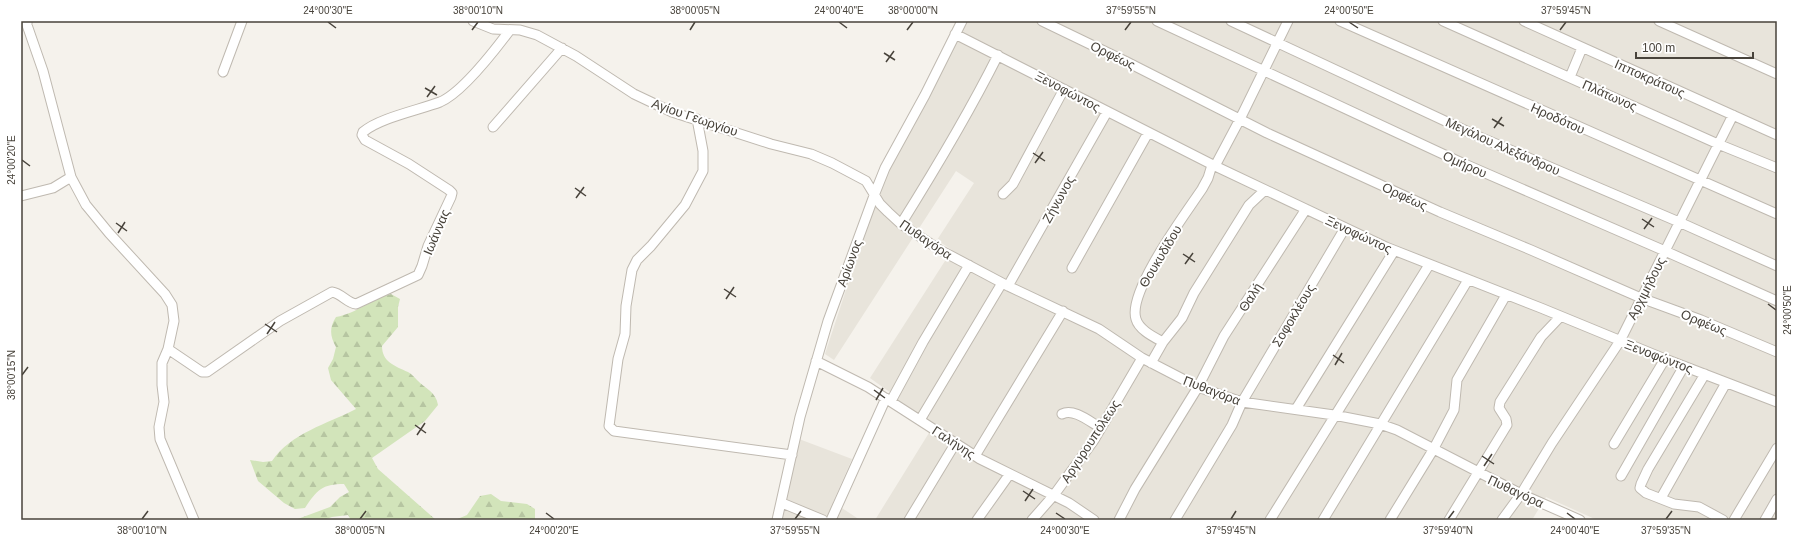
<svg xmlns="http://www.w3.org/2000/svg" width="1798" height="541" font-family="Helvetica,sans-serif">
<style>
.residential{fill:#e8e4db}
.forest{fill:url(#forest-firs)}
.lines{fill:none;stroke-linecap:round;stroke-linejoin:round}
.minor-casing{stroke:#bfb9b0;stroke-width:11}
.minor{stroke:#fff;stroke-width:9}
.ticks{fill:none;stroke:#48433b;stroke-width:1.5}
.labels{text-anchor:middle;stroke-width:4;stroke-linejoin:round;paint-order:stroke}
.street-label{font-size:13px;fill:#48433b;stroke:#fff}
.neatline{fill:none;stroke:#48433b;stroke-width:1.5}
.ticks-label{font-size:10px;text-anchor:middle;fill:#48433b}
</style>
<defs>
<pattern id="forest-firs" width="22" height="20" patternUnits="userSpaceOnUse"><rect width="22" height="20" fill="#d2e4ba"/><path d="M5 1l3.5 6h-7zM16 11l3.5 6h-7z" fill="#b6c5a1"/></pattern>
</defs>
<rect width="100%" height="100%" fill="#f5f2ec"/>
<path class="residential" d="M968,21h809v499h-180l-51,-23 -14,23h-657l57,-92 -45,-29 4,-6 -21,-15 82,-128 -15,-10 37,-57 -18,-12 -122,189 -9,-6 55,-168 76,-144z
M799,439l53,20 -19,43 27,18h-84z"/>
<path class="forest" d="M391,294l9,5 -2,8v20l-16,19c0,16 13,20 26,26 4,2 6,5 9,8 9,9 19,12 21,25l-13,16 -53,37 6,11 58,51h-85l-3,-5 -16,2 -9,3h-28l35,-13 10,-10 9,-5 -5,-8c-22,0 -27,6 -39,24l-10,1 -11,-6 -26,-22 -8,-21 13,2 9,-1c19,-28 55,-37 84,-52l-25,-29 -3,-12 5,-9 3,-12c-6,-11 -7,-19 0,-30 22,-4 34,-18 55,-23z
M491,494l10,7 26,3 8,5v11h-80l12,-5 13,-19z"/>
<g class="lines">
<defs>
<path id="minor" d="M27,21v4l16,46 28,106 15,28 23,28 56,61 7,11 2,16 -6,28 -6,14v22l2,17 -5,25 1,12 34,81
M473,21l20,8 27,1 17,5 39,21 58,38 38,18 99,32 40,10 21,9 34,18 14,23 8,8 13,12 39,26 68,36 91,43 43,29 56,29 44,15 92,13 46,9 17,6 124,64 59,26
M1042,21l85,41 140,71 173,79 91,38 110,48 60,22 76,32
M1157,21l303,141 205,89 112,50
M1231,21l244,114 204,87 98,44
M1340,21l437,193
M1443,21l275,123 59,24
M1524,21l253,114
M1659,21l118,53
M955,34l260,132 171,81 155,61 124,51 112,43
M223,72l19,-51
M1570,77l12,-29
M697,119l6,32v20l-18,34 -34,41 -14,14 -5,10 -6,36 -1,28 -7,25 -9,67 5,5 178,24
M493,127l69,-79
M1215,166l25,-47 48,-98
M1003,194l10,-10 51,-95
M21,196l32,-8 18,-11
M901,224c35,-56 68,-111 97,-169
M1072,268l76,-135
M1008,286l99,-174
M1163,342c-9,-5 -24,-12 -27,-23 -9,-27 50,-106 66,-130l6,-11 4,-13
M168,349l34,23h5l73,-51 52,-29c9,1 15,11 24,12l62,-29 4,-9 6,-20 23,-49 1,-4 -3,-3 -40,-26 -44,-24 -3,-5 1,-3c16,-14 56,-22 77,-30 22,-9 55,-52 70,-72
M816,361l52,26 112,72 89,44 25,17
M1151,363l12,-21 19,-24 12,-25 55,-88 16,-15
M1705,374l-57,95 -7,15 -1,4 6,5 28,11 25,3 24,13
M891,401l32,-59 46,-77
M1296,409l98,-158
M1062,414c12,-6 28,8 39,14
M920,420l82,-137
M1614,444l51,-85
M975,456l88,-145
M1621,476l63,-110
M1661,498l65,-115
M782,503l41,17
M777,520l23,-103 28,-96 47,-128 10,-25 40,-73 37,-74
M831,520l55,-122
M909,520l46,-76
M977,520l32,-45
M1032,520l22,-25 40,-55 48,-82
M1119,520l16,-31 63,-102 26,-51 82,-127
M1175,520l57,-95 10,-23 103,-174
M1270,520l159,-255
M1323,520l145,-240
M1390,520l43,-70 21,-40 3,-30 49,-85
M1449,520l58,-95 -1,-6 -7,-11 1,-6 41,-65 19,-20
M1502,520l19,-26 31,-51 68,-102 113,-226
M1734,520l43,-72
M1765,520l12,-21"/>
</defs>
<use href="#minor" class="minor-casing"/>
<use href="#minor" class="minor"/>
</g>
<path class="ticks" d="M328,22l8,6M839,22l8,6M1349,22l9,6M472,30l6,-8M690,30l5,-8M907,30l6,-8M1125,30l6,-8M1560,30l6,-8M884,53l11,7M886,62l8,-11M425,88l12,7M427,97l8,-11M1492,119l12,7M1494,128l8,-11M1033,153l12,8M22,160l8,6M1035,163l8,-11M575,188l11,8M576,198l8,-11M1642,219l12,8M116,223l11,8M1644,229l8,-11M118,233l7,-11M1183,254l12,8M1185,264l8,-11M724,289l12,8M726,299l8,-12M1768,304l8,6M265,324l12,8M267,334l8,-12M1333,355l11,8M1335,365l7,-12M22,375l6,-8M874,390l11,8M876,400l7,-12M415,425l11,8M417,435l8,-12M1482,456l12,8M1484,466l8,-12M1023,491l12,8M1025,501l8,-12M546,513l8,6M1056,513l9,6M1567,513l8,6M142,519l6,-8M360,519l6,-8M795,519l6,-8M1231,519l5,-8M1448,519l6,-8M1666,519l6,-8"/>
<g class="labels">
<g class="street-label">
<text transform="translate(1113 55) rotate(26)" y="5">Ορφέως</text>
<text transform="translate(1650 78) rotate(24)" y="5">Ιπποκράτους</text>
<text transform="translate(1068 91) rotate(28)" y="5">Ξενοφώντος</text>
<text transform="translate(1610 95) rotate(24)" y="5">Πλάτωνος</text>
<text transform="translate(695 117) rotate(19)" y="5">Αγίου Γεωργίου</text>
<text transform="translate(1558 118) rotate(24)" y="5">Ηροδότου</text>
<text transform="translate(1503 146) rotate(24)" y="5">Μεγάλου Αλεξάνδρου</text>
<text transform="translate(1465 164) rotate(24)" y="5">Ομήρου</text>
<text transform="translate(1405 196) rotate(25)" y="5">Ορφέως</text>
<text transform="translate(1058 199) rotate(-61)" y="5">Ζήνωνος</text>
<text transform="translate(436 232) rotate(-67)" y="5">Ιωάννας</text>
<text transform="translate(1359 234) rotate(25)" y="5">Ξενοφώντος</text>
<text transform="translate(926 239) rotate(34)" y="5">Πυθαγόρα</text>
<text transform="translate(1160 256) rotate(-59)" y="5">Θουκυδίδου</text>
<text transform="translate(849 263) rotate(-70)" y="5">Αρίωνος</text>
<text transform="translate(1646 288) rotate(-63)" y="5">Αρχιμήδους</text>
<text transform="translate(1250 297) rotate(-57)" y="5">Θαλή</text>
<text transform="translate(1293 315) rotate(-59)" y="5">Σοφοκλέους</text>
<text transform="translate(1704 322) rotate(22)" y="5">Ορφέως</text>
<text transform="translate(1659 356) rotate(21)" y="5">Ξενοφώντος</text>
<text transform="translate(1212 390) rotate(21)" y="5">Πυθαγόρα</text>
<text transform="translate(1090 441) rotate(-57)" y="5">Αργυρουπόλεως</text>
<text transform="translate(954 442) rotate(33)" y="5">Γαλήνης</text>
<text transform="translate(1516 491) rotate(25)" y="5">Πυθαγόρα</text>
</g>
</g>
<rect width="1798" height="541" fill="none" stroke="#ffffff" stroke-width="44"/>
<path d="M1636 52v6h117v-6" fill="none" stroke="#48433b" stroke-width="2"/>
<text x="1642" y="52" font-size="12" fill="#48433b" stroke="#ffffff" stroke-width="3" paint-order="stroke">100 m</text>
<rect x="22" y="22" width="1754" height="497" class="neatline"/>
<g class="ticks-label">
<text x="328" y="14">24°00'30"E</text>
<text x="478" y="14">38°00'10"N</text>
<text x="695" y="14">38°00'05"N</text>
<text x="839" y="14">24°00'40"E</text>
<text x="913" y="14">38°00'00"N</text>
<text x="1131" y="14">37°59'55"N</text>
<text x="1349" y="14">24°00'50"E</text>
<text x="1566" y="14">37°59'45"N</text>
<text transform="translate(11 160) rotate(-90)" y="4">24°00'20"E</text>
<text transform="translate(1787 310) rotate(-90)" y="4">24°00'50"E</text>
<text transform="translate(11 375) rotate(-90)" y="4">38°00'15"N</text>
<text x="142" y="534">38°00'10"N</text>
<text x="360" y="534">38°00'05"N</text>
<text x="554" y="534">24°00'20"E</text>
<text x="795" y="534">37°59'55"N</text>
<text x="1065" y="534">24°00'30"E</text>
<text x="1231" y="534">37°59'45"N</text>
<text x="1448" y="534">37°59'40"N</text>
<text x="1575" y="534">24°00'40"E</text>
<text x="1666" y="534">37°59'35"N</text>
</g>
</svg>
